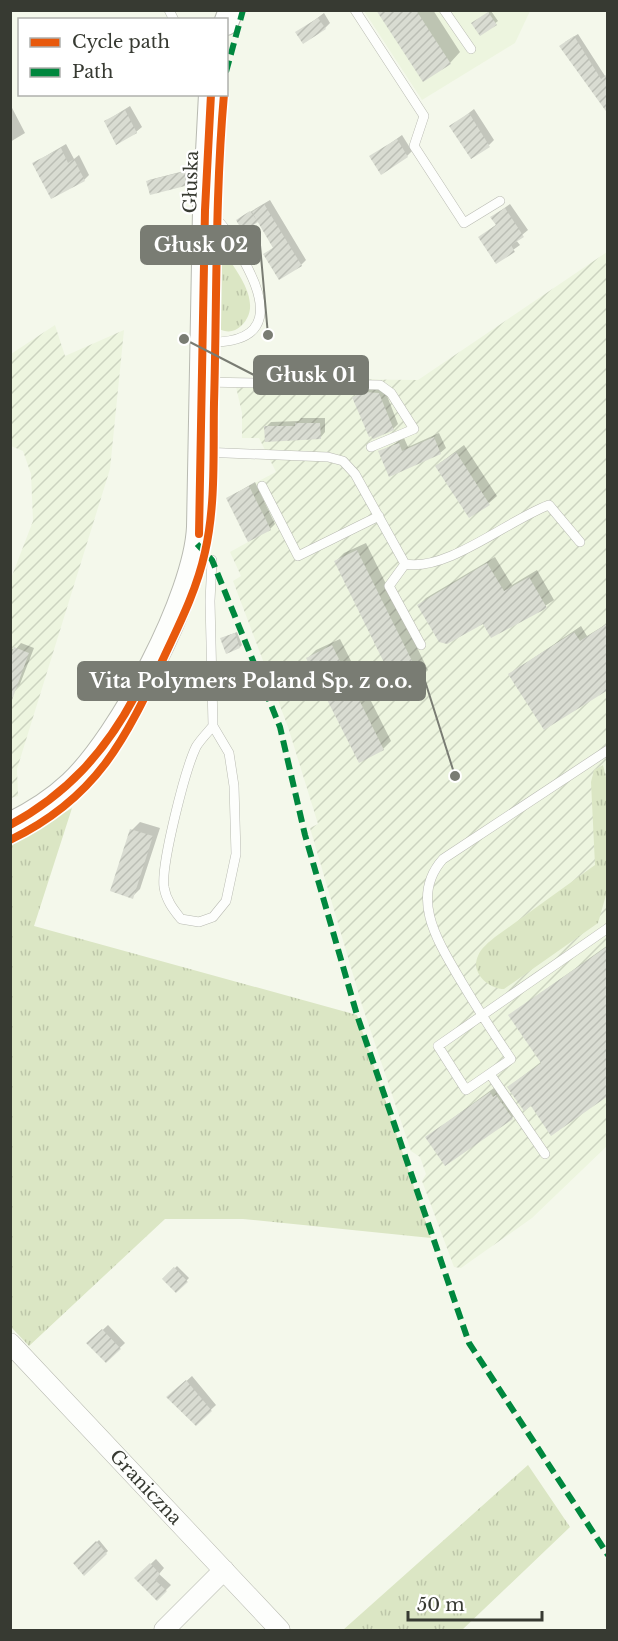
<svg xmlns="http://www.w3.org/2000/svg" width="618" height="1641" font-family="'Libre Baskerville',serif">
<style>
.built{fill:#edf5df}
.industrial{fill:url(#industrial-furrows)}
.grass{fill:url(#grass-tufts)}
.shadow{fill:#0003}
.building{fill:url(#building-hatch)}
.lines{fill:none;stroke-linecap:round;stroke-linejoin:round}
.service-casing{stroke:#b8bab1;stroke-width:10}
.minor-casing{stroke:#b8bab1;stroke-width:21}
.tertiary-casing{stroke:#b8bab1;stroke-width:26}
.service{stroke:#fdfefc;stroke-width:9}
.minor{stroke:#fdfefc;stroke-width:20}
.tertiary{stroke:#fdfefc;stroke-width:24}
.quiet{stroke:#00873e;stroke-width:6;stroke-dasharray:12 6;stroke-linecap:butt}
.cycleway-casing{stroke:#fff;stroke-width:11}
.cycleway{stroke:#e8590c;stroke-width:8}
.labels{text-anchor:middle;stroke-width:4.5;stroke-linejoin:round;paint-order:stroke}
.street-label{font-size:18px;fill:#373a32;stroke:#fff}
.leader{fill:none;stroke:#797c73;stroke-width:2}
.callout-dot{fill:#797c73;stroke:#fff;stroke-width:2}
.callout{fill:#797c73;stroke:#797c73;stroke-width:2}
.callout-label{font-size:20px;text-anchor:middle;font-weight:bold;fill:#fff}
</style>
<defs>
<pattern id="industrial-furrows" width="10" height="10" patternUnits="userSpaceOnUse" patternTransform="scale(1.5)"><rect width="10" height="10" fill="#edf5df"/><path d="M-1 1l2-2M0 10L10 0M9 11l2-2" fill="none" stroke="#ccd3c0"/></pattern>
<pattern id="grass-tufts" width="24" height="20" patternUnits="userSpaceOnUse" patternTransform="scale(1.5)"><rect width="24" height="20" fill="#dbe6c4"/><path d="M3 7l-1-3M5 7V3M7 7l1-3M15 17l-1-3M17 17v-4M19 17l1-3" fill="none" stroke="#bdc6a9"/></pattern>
<pattern id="building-hatch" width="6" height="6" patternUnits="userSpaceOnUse" patternTransform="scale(1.5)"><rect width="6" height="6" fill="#d9dcd2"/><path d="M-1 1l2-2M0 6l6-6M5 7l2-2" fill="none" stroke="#bbbeb5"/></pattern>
</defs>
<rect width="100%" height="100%" fill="#f4f8eb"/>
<path class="built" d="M364,11h166l-15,32 -93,57z"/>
<path class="industrial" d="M607,252v894l-75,72 -71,50 -7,-1 -32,-86 4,-7 -6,-17 -9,-6 -49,-146 -52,-177 8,-4 -30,-97 -55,-146 8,-5 -11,-24 18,-10 -22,-44 50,-26 -17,-34h-17v-25l-8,-35 184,2z
M55,325l10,31 59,-26 -14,139 -93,300 1,27 -7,2 -1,-217 23,-60 -2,-47 -8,-23 -12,-5v-92z"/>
<path class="grass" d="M220,246c13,21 46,57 21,80 -6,6 -14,7 -22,3z
M603,765l5,21v102l-10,35 -94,66c-15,0 -34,-16 -26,-33 3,-8 11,-14 17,-19l100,-72 -4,-83 3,-12z
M72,808l-38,118 323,89 74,223 -188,-19h-78l-136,127 -18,-19v-483z
M528,1465l42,62 -108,103h-119z"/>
<path class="shadow" d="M378,10h55l27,42 -10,11z
M491,11l7,10 -17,13 -6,-13z
M324,13l6,10 -5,5 -28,5z
M578,34l27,42 3,-2v26l-43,-58z
M10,104l15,29 -15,9z
M130,106l12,21 -6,5 -30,-11z
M474,109l20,31 -5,5 -38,-18z
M402,135l10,16 -5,5 -36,1z
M66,144l8,15 5,-4 10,20 -5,5 -50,-17z
M188,170l-3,15 -38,-3 2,-2z
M270,200l36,60 -5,5 -37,-10 10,-8 -16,-27 -18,-2z
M510,204l18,26 -12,10 4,5 -24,17 -16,-25 17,-13 -5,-7z
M372,387l12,1 14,36 -5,5 -39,-32z
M301,418h24v14l-5,6 -54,-11 5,-5 28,-1z
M439,433l7,15 -6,5 -60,-1 24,-14 4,9z
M464,445l33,51 -8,7 -53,-37z
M255,482l20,42 -5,5 -42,-31z
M366,543l62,127 -8,8 -84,-117 8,-8z
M495,557l17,28 25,-15 17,30 -30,20 -1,-2 -39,4 -65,-17 7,-7z
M608,623v65l-98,-14 71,-48 6,10z
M237,632l5,13 -2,2 -18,-9z
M340,639l51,102 -8,8 -24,12 -51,-103 8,-8z
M21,643l13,5 -14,36 -5,5 -5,-2v-39l5,2z
M140,822l20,6 -20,61 -8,8v-67z
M608,945v149l-77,10 -22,-17 33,-26 -32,-46z
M498,1085l22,25 -8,8 -85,19z
M177,1266l12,12 -13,13 -12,-12z
M108,1325l17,18 -19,18 -17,-18z
M192,1376l24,29 -20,19 -27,-27z
M99,1540l9,11 -24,23 -9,-11z
M156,1559l8,9 -5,6 12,11 -14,14 -21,-21z"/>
<path class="building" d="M376,10h40l35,54 -28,18z
M488,12l9,13 -17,11 -9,-13z
M318,18l8,11 -23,15 -8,-12z
M574,36l27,43 7,-5v40l-49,-68z
M125,110l12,23 -21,12 -12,-24z
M469,113l21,34 -19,12 -22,-33z
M397,139l11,18 -27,18 -12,-19z
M61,148l7,15 6,-4 11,22 -34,18 -19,-36z
M186,171l-1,15 -35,9 -4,-14z
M264,204l38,62 -23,14 -16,-26 10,-6 -21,-36z
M505,208l19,29 -13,8 4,7 -19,12 -18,-27 18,-12 -6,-8z
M250,211l8,11 -15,10 -7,-12z
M365,392l14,1 15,37 -21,9 -2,-3 -2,1 -17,-40z
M295,423h25l1,16 -56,3 -1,-16h31z
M434,437l7,17 -52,23 -11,-26 21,-8 3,8z
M456,452l34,53 -21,13 -34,-52z
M249,486l22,44 -23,12 -22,-44z
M357,550l64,129 -23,12 -64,-130z
M487,563l17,28 25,-14 18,31 -56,30 -8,-14 -36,20 -8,-2 -22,-37z
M608,623v67l-64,40 -36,-56 66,-42 6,9z
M235,633l5,15 -14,6 -6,-16z
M332,645l52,105 -25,13 -53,-105z
M14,647l15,6 -17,47 -2,-42z
M130,829l23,7 -20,63 -23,-8z
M608,946v150l-57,40 -20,-30 -7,5 -17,-24 34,-24 -33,-48z
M490,1092l3,5 3,-2 17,24 -68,47 -20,-29z
M174,1267l14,15 -12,11 -14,-14z
M102,1329l19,20 -15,14 -20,-20z
M186,1380l26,31 -16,15 -30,-29z
M96,1541l11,13 -23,22 -11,-13z
M150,1563l10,11 -5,6 12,11 -10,10 -23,-23z"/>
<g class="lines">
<defs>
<path id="service" d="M169,10l5,10
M355,10l69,106 -10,30 50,77 36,-22
M444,10l27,39
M204,342c71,3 65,-39 36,-88 -9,-16 -17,-32 -33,-43
M202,382l178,3 11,8 23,36 -43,18
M202,452l126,5 15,4 12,13 50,90c42,8 103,-44 144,-59l31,37
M262,486l36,70 81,-40
M212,560l-2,41 3,125 16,27 5,33 2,68 -10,47 -13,16 -14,5 -18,-3c-8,-10 -15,-19 -17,-32 -3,-23 21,-117 32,-140 4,-7 12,-15 17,-21
M405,564l-16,22 32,59
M608,750l-165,109c-35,39 -3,86 18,122 16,27 33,53 50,78l-45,31 -28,-44 170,-118
M490,1074l55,80"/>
<g id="minor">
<path id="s1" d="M10,1343l270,287"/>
<path d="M164,1630l60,-60"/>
</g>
<path id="tertiary" d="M226,23l5,-13
M10,825c22,-11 43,-24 61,-41 50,-47 125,-188 128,-257l6,-317 6,-116"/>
</defs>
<use href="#service" class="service-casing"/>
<use href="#minor" class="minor-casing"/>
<use href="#tertiary" class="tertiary-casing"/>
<use href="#service" class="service"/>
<use href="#minor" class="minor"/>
<use href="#tertiary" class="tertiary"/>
<path class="quiet" d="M226,72l17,-62
M197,544l15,16 68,167 25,108 52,180 112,328 139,212"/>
<defs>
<path id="cycleway" d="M199,534l6,-324 6,-116
M10,825c57,-31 95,-73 125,-129
M10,840c87,-42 115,-100 154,-183 16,-34 33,-68 41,-105 11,-48 8,-100 9,-149 3,-103 1,-206 10,-309"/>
</defs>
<use href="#cycleway" class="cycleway-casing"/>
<use href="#cycleway" class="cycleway"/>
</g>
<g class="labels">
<g class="street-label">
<text transform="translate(191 182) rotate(-88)" y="6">Głuska</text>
<text dy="6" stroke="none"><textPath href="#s1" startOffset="198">Graniczna</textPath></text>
</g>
</g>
<path class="leader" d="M268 335L260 245M184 339L254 375M455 776L425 681"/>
<g class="callout-dot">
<circle cx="268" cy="335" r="6"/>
<circle cx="184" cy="339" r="6"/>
<circle cx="455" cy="776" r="6"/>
</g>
<g class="callout">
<rect x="141" y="226" width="119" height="38" rx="6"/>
<rect x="254" y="356" width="114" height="38" rx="6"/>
<rect x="78" y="662" width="347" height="38" rx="6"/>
</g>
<g class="callout-label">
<text x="201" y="252">Głusk 02</text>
<text x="311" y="382">Głusk 01</text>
<text x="251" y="688">Vita Polymers Poland Sp. z o.o.</text>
</g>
<rect width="618" height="1641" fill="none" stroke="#373a32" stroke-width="24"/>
<rect x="18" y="18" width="210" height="78" fill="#ffffff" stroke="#afb0ad" stroke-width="1.5"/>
<rect x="30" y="38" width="30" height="9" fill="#e8590c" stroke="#afb0ad" stroke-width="1.5"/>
<text x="72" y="48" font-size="18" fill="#373a32">Cycle path</text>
<rect x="30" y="68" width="30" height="9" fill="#00873e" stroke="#afb0ad" stroke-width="1.5"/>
<text x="72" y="78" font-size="18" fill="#373a32">Path</text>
<path d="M408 1611v9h134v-9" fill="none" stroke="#373a32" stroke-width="3"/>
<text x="417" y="1611" font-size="18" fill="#373a32" stroke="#ffffff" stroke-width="4.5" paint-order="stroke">50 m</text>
</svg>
